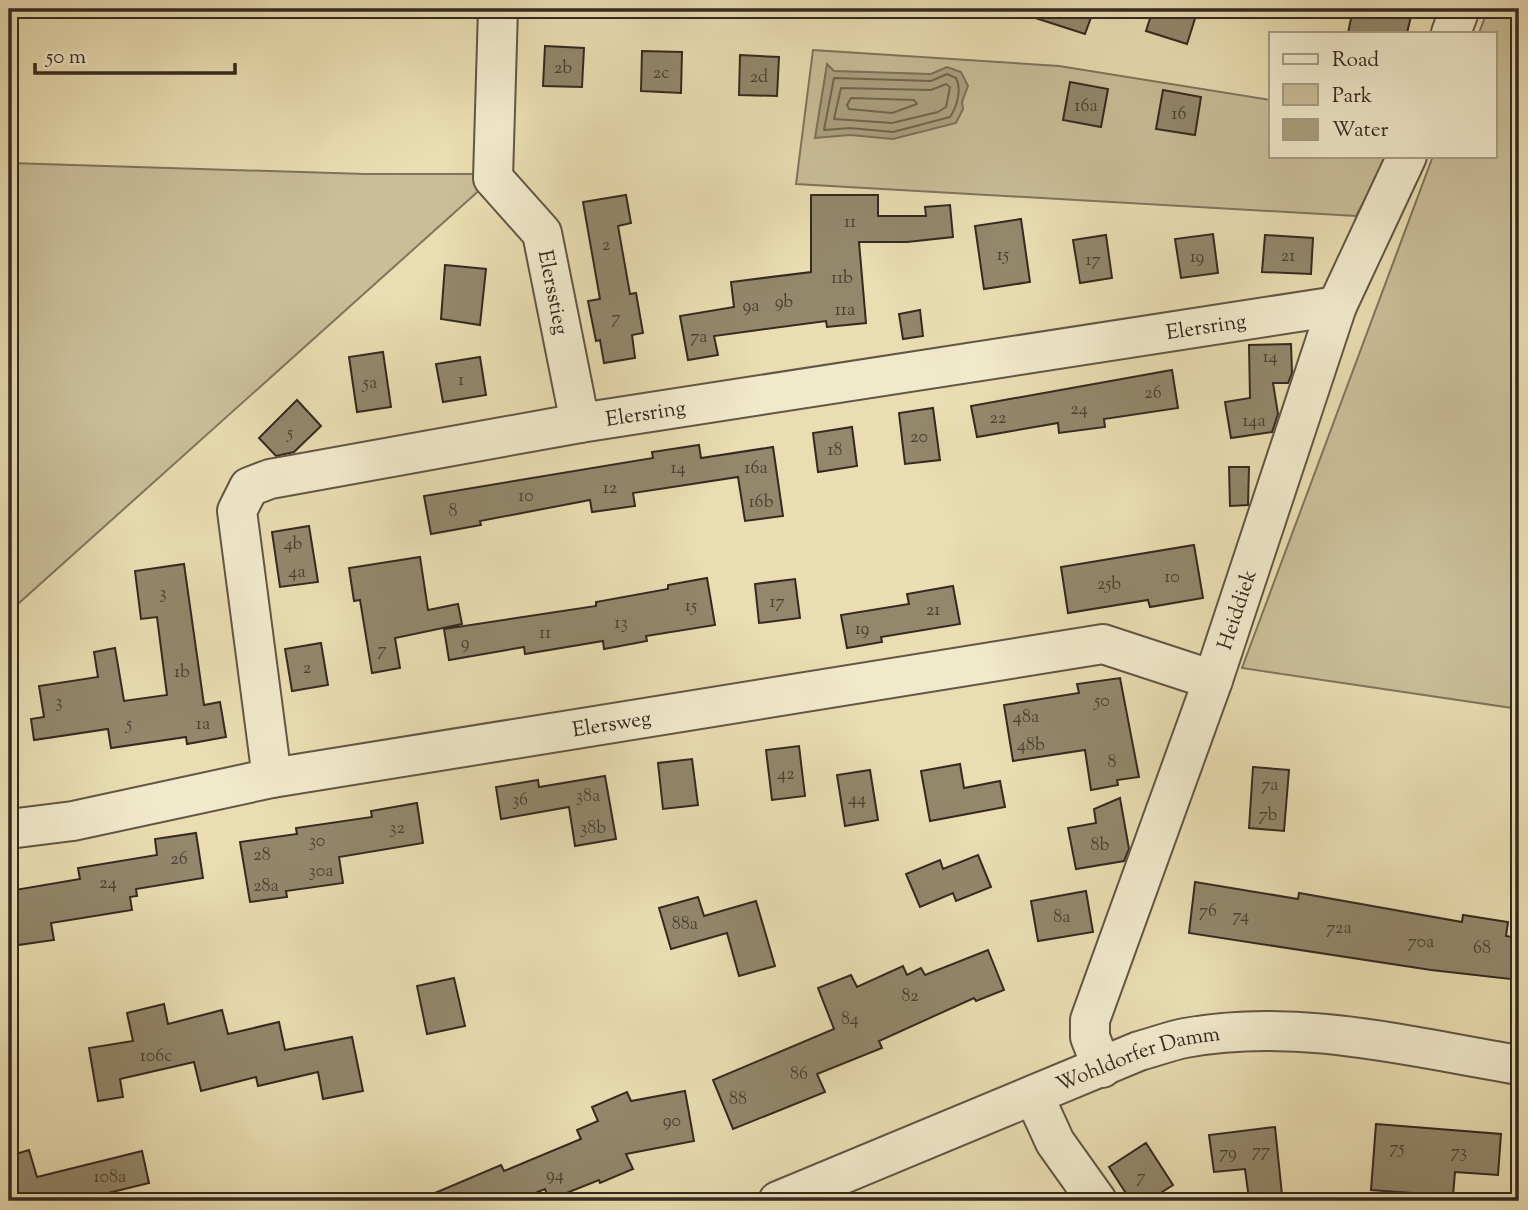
<svg xmlns="http://www.w3.org/2000/svg" width="1528" height="1210" font-family="'Sorts Mill Goudy',serif">
<style>
.green{fill:#cabe99;stroke:#80745d;stroke-width:2}
.water{fill:#aca080;stroke:#7c705a;stroke-width:2}
.lines{fill:none;stroke-linecap:round;stroke-linejoin:round}
.shore{stroke:#706450;stroke-width:2}
.building{fill:#93876c;stroke:#352921;stroke-width:2}
.minor-casing{stroke:#625645;stroke-width:42}
.minor{stroke:#f1e9cc;stroke-width:38}
.labels{text-anchor:middle;stroke-width:5;stroke-linejoin:round;paint-order:stroke}
.number-label{font-size:18px;fill:#4c4034}
.street-label{font-size:21px;fill:#352921;stroke:#f1e9cc}
</style>
<rect width="100%" height="100%" fill="#e9ddb1"/>
<filter id="stains"><feTurbulence type="fractalNoise" baseFrequency=".00286" numOctaves="4"/><feColorMatrix values="0 0 0 0 .2 0 0 0 0 .09 0 0 0 0 .02 0 0 0 .5 -.17"/></filter>
<radialGradient id="worn" r=".72"><stop offset=".6" stop-color="#630" stop-opacity="0"/><stop offset="1" stop-color="#630" stop-opacity=".3"/></radialGradient>
<path class="green" d="M1488,9h31v700l-277,-41 191,-512h62v-123h-16z
M813,50l246,16 212,34v56h117l-32,60 -560,-32z
M9,163l356,11h110l18,4 -484,434z"/>
<path class="water" d="M827,64l7,7 97,3 16,-7 14,5 7,14 -6,16 1,7 -7,14 -63,16 -43,-4 -35,3z"/>
<g class="lines">
<path class="shore" d="M947,74l9,4c6,11 1,29 -6,39l-57,15 -43,-4 -26,2 10,-52 97,3z
M946,84l4,3 -4,20 -8,5 -46,11 -58,-4 7,-31 90,2z
M851,98l63,2 3,4 -25,9 -43,-4 -2,-4z"/>
</g>
<path class="building" d="M1021,9h73l-9,25 -65,-21z
M1153,9h45l-11,35 -41,-13z
M1353,9l59,3 -5,21h-59z
M545,46l39,2 -2,39 -39,-1z
M642,51l40,1 -1,41 -40,-2z
M740,55l39,2 -2,39 -38,-1z
M1070,82l38,7 -7,38 -38,-7z
M1163,90l38,7 -6,38 -39,-6z
M626,195l5,28 -13,3 12,68 6,-1 7,40 -11,2 3,23 -31,5 -4,-23 -4,1 -8,-40 12,-2 -17,-97z
M811,195h67v21h48l-1,-9 25,-2 3,32 -46,5h-48l7,81 -39,4 -1,-6 -112,15 4,19 -30,5 -8,-44 54,-9 -3,-25 80,-10z
M1021,219l9,63 -46,7 -9,-63z
M1213,234l5,39 -37,5 -6,-39z
M1106,235l6,43 -32,5 -7,-43z
M1265,235l48,3 -2,36 -49,-2z
M445,265l41,4 -6,56 -39,-6z
M920,310l3,26 -20,3 -4,-25z
M1291,344l1,29 -4,10h-15l5,31 -6,18 -41,6 -6,-36 25,-4 -1,-53z
M383,352l8,55 -34,5 -8,-55z
M480,357l6,38 -43,7 -7,-38z
M1172,370l6,38 -74,11 1,8 -46,6 -1,-10 -81,14 -6,-31z
M297,400l24,26 -27,26 -18,4 -17,-18z
M933,408l7,52 -35,4 -6,-51z
M852,427l5,39 -39,6 -5,-39z
M699,445l2,13 72,-11 10,69 -38,5 -7,-44 -105,16 2,13 -43,6 -2,-12 -110,21 1,4 -50,9 -7,-38 229,-38 -1,-6z
M1229,467h20l-1,38 -18,1z
M309,526l9,56 -38,5 -8,-55z
M1194,545l9,53 -53,9 -2,-7 -80,13 -7,-46z
M420,557l8,53 30,-6 4,20 -67,14 5,30 -28,5 -12,-73 -6,1 -5,-33z
M184,564l20,141 16,-3 6,35 -39,7 -1,-7 -75,11 -3,-19 -74,11 -3,-21 13,-2 -5,-31 59,-9 -4,-25 21,-4 9,53 43,-6 -10,-78 -16,2 -6,-48z
M707,578l8,47 -69,11 1,5 -43,8 -1,-8 -78,13 -1,-7 -75,13 -5,-31 152,-23v-4l72,-13v-4z
M795,579l5,39 -41,5 -4,-39z
M953,586l7,38 -79,13 1,5 -35,6 -6,-33 68,-11 -2,-10z
M321,643l7,42 -36,6 -7,-42z
M1120,678l19,99 -22,3 1,5 -27,5 -6,-40 -72,11 -9,-56 75,-12 -2,-9z
M799,746l6,50 -33,4 -6,-50z
M692,759l6,46 -35,4 -5,-46z
M960,764l4,24 36,-7 5,26 -75,14 -9,-50z
M1253,767l36,3 -5,61 -35,-3z
M870,770l8,50 -33,6 -8,-51z
M605,776l11,63 -41,7 -6,-39 -68,12 -5,-32 42,-7 1,7z
M1120,798l9,51 -5,12 -48,8 -8,-41 28,-5 -2,-14z
M417,803l6,40 -84,14 4,26 -57,8 1,6 -37,5 -10,-60 57,-8 -1,-6 76,-11 -1,-6z
M196,833l7,45 -67,11 1,7 -7,1 2,13 -81,13 3,17 -43,6 -2,-55 71,-12 -2,-11 79,-13 -2,-16z
M978,855l13,32 -35,14 -3,-8 -33,14 -14,-33 34,-14 3,9z
M1195,882l103,17 1,-6 163,29 1,-7 45,7 -2,14 13,2v42l-88,-10 -242,-37z
M1086,891l7,41 -55,9 -7,-40z
M698,897l6,19 52,-15 19,65 -36,10 -12,-43 -56,16 -12,-41z
M988,950l16,40 -28,11 -2,-3 -95,43 3,7 -65,26 8,18 -92,37 -20,-49 121,-51 -16,-41 33,-13 6,12 46,-21 4,9 14,-7 4,7z
M454,978l11,48 -38,8 -10,-48z
M164,1004l4,20 54,-14 6,24 51,-12 6,28 67,-13 11,54 -40,8 -5,-27 -60,14 -2,-9 -55,14 -7,-29 -74,17 3,18 -25,4 -9,-53 44,-7 -6,-28z
M685,1091l9,50 -68,13 7,15 -33,14 -1,-3 -50,20 -4,-11 -30,12h-99l85,-36 3,6 77,-32 -4,-9 21,-9 -6,-14 35,-15 4,9z
M1376,1124l125,10 -3,41 -43,-3 -2,24 -82,-6z
M1275,1127l7,68 -33,4 -4,-30 -31,3 -5,-37z
M1146,1143l27,42 -25,16h-17l-22,-34z
M29,1150l8,27 105,-26 7,32 -41,10 2,8h-101v-45z"/>
<g class="lines">
<defs>
<g id="minor">
<path id="s1" d="M498,9l-5,169 49,55 38,190"/>
<path d="M1451,33l9,-24"/>
<path id="s2" d="M272,778l-35,-267 12,-24 21,-8 310,-56 757,-117"/>
<path id="s3" d="M9,829l64,-8 199,-43 831,-134 110,36"/>
<path id="s4" d="M1102,1068l-12,-31v-17l123,-340 124,-374 70,-150"/>
<path d="M1034,1096l21,46 42,59"/>
<path id="s5" d="M778,1201l361,-150c15,-4 31,-10 46,-13 110,-21 226,9 334,27"/>
</g>
</defs>
<use href="#minor" class="minor-casing"/>
<use href="#minor" class="minor"/>
</g>
<g class="labels">
<g class="number-label">
<text x="563" y="73">2b</text>
<text x="661" y="78">2c</text>
<text x="759" y="82">2d</text>
<text x="1086" y="111">16a</text>
<text x="1179" y="119">16</text>
<text x="850" y="227">11</text>
<text x="606" y="250">2</text>
<text x="1003" y="260">15</text>
<text x="1288" y="261">21</text>
<text x="1197" y="262">19</text>
<text x="1093" y="265">17</text>
<text x="842" y="283">11b</text>
<text x="784" y="307">9b</text>
<text x="751" y="311">9a</text>
<text x="845" y="315">11a</text>
<text x="616" y="323">7</text>
<text x="699" y="342">7a</text>
<text x="1270" y="362">14</text>
<text x="461" y="385">1</text>
<text x="370" y="388">5a</text>
<text x="1153" y="398">26</text>
<text x="1079" y="414">24</text>
<text x="998" y="423">22</text>
<text x="1254" y="426">14a</text>
<text x="290" y="438">5</text>
<text x="919" y="442">20</text>
<text x="835" y="455">18</text>
<text x="678" y="473">14</text>
<text x="756" y="473">16a</text>
<text x="610" y="493">12</text>
<text x="526" y="501">10</text>
<text x="761" y="507">16b</text>
<text x="453" y="516">8</text>
<text x="293" y="549">4b</text>
<text x="297" y="577">4a</text>
<text x="1172" y="582">10</text>
<text x="1109" y="589">25b</text>
<text x="163" y="598">3</text>
<text x="777" y="607">17</text>
<text x="691" y="611">15</text>
<text x="933" y="615">21</text>
<text x="621" y="628">13</text>
<text x="862" y="634">19</text>
<text x="545" y="638">11</text>
<text x="465" y="648">9</text>
<text x="382" y="655">7</text>
<text x="307" y="673">2</text>
<text x="182" y="677">1b</text>
<text x="1102" y="706">50</text>
<text x="59" y="707">3</text>
<text x="1026" y="722">48a</text>
<text x="129" y="729">5</text>
<text x="203" y="729">1a</text>
<text x="1031" y="750">48b</text>
<text x="1112" y="767">8</text>
<text x="786" y="779">42</text>
<text x="1270" y="790">7a</text>
<text x="588" y="801">38a</text>
<text x="857" y="804">44</text>
<text x="520" y="805">36</text>
<text x="1268" y="820">7b</text>
<text x="397" y="833">32</text>
<text x="593" y="833">38b</text>
<text x="317" y="846">30</text>
<text x="1100" y="850">8b</text>
<text x="262" y="860">28</text>
<text x="179" y="864">26</text>
<text x="321" y="876">30a</text>
<text x="108" y="888">24</text>
<text x="266" y="891">28a</text>
<text x="1208" y="916">76</text>
<text x="1241" y="921">74</text>
<text x="1062" y="922">8a</text>
<text x="685" y="929">88a</text>
<text x="1339" y="933">72a</text>
<text x="1421" y="947">70a</text>
<text x="1482" y="953">68</text>
<text x="910" y="1001">82</text>
<text x="850" y="1024">84</text>
<text x="156" y="1061">106c</text>
<text x="799" y="1079">86</text>
<text x="738" y="1104">88</text>
<text x="672" y="1126">90</text>
<text x="1397" y="1153">75</text>
<text x="1261" y="1156">77</text>
<text x="1459" y="1157">73</text>
<text x="1228" y="1158">79</text>
<text x="555" y="1180">94</text>
<text x="110" y="1182">108a</text>
<text x="1141" y="1182">7</text>
</g>
<g class="street-label">
<text dy="7" stroke="none"><textPath href="#s1" startOffset="303">Elersstieg</textPath></text>
<text dy="7" stroke="none"><textPath href="#s2" startOffset="1267">Elersring</textPath></text>
<text dy="7" stroke="none"><textPath href="#s2" startOffset="700">Elersring</textPath></text>
<text dy="7" stroke="none"><textPath href="#s4" startOffset="486">Heiddiek</textPath></text>
<text dy="7" stroke="none"><textPath href="#s3" startOffset="612">Elersweg</textPath></text>
<text dy="7" stroke="none"><textPath href="#s5" startOffset="388">Wohldorfer Damm</textPath></text>
</g>
</g>
<rect width="1528" height="1210" fill="none" stroke="#e9ddb1" stroke-width="35"/>
<rect x="10" y="10" width="1507" height="1189" fill="none" stroke="#352921" stroke-width="3.5"/>
<rect x="18" y="18" width="1493" height="1175" fill="none" stroke="#352921" stroke-width="2"/>
<rect x="1269" y="32" width="228" height="126" fill="#f1e9cc" stroke="#a69c88" stroke-width="2"/>
<rect x="1283" y="54" width="35" height="10" fill="#f1e9cc" stroke="#a69c88" stroke-width="2"/>
<text x="1332" y="66" font-size="21" fill="#352921">Road</text>
<rect x="1283" y="84" width="35" height="21" fill="#cabe99" stroke="#a69c88" stroke-width="2"/>
<text x="1332" y="102" font-size="21" fill="#352921">Park</text>
<rect x="1283" y="119" width="35" height="21" fill="#aca080" stroke="#a69c88" stroke-width="2"/>
<text x="1332" y="136" font-size="21" fill="#352921">Water</text>
<path d="M35 63v10h200v-10" fill="none" stroke="#352921" stroke-width="3.5"/>
<text x="46" y="63" font-size="21" fill="#352921" stroke="#f1e9cc" stroke-width="5" paint-order="stroke">50 m</text>
<rect width="100%" height="100%" filter="url(#stains)"/>
<rect width="100%" height="100%" fill="url(#worn)"/>
</svg>
